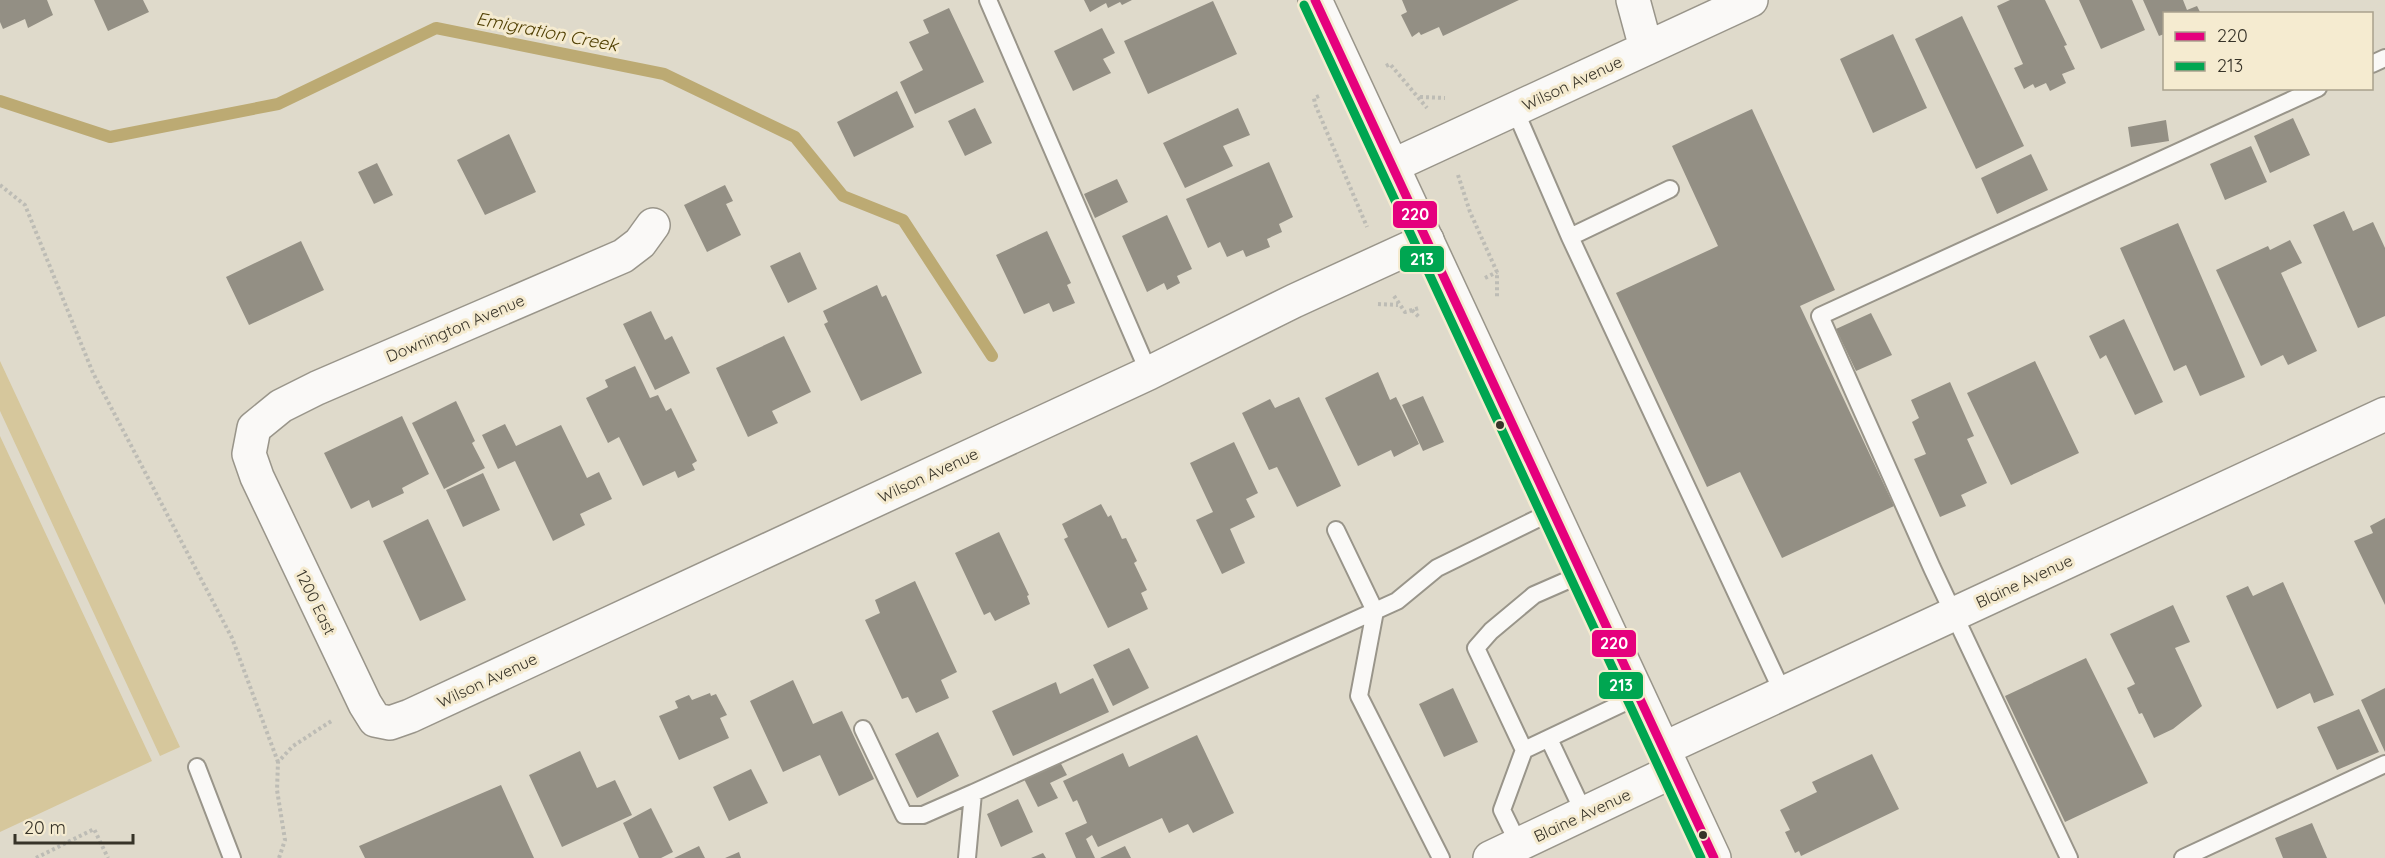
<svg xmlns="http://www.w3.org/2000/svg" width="2385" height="858" font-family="Quicksand,sans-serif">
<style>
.green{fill:#d6c79c}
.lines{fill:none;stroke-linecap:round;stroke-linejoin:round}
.stream{stroke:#bcaa73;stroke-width:12}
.building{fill:#938f84}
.service-casing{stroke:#99958a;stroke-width:20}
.minor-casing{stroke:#99958a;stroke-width:36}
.tertiary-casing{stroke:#99958a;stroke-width:36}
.path{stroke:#bdbcb5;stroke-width:4;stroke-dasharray:3 3;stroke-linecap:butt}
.service{stroke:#faf9f7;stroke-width:16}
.minor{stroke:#faf9f7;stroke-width:33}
.tertiary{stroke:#faf9f7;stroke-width:33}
.bus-1-casing{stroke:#f5ebd0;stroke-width:14}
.bus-2-casing{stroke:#f5ebd0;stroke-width:14}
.bus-1{stroke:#e5007d;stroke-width:9}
.bus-2{stroke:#00a651;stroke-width:9}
.bus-dot{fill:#373328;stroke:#f5ebd0;stroke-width:2}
.labels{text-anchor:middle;stroke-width:6;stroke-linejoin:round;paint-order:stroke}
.street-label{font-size:16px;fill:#373328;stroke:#f5ebd0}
.water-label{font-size:18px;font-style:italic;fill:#4f3e00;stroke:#f5ebd0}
.line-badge{stroke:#f5ebd0;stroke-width:2}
.badge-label{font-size:16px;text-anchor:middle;font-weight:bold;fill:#fff}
</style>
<rect width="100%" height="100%" fill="#dfdacb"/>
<path class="green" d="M0,361l180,386 -20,9 -160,-345z
M0,436l152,325 -152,71z"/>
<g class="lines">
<path class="stream" d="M0,101l110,36 168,-33 158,-76 228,46 131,63 48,59 60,24 89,136"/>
</g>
<path class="building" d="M0,0h47l6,15 -25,13 -3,-9 -22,10 -3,-7z
M94,0h49l6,12 -41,19z
M1084,0h48l-10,5 -2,-3 -12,6 -2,-5 -16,9z
M1402,0h117l-76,36 -4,-9 -18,8 -2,-3 -7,5 -11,-22 6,-3z
M2010,0h35l22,45 -3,1 11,23 -13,5 4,9 -16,8 -4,-8 -11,5 -2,-4 -9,5 -10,-21 9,-4 -26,-58z
M2079,0h53l13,30 -44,19z
M2143,0h40l4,10 10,-4 4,8h-37v20l-5,2z
M1213,1l24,53 -89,40 -24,-53z
M949,8l35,74 -69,32 -15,-32 23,-12 -14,-28 20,-9 -6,-13z
M1962,16l62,130 -48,23 -61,-130z
M1102,28l13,25 -12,6 8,14 -38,18 -19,-40z
M1893,34l34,74 -54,25 -33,-74z
M897,91l17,36 -60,30 -17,-35z
M975,108l17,35 -27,13 -17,-35z
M1238,108l12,27 -27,11 10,20 -48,22 -22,-45z
M1752,109l83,181 -35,16 94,200 -112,52 -42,-86 -33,15 -91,-194 102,-47 -46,-100z
M2293,118l17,37 -40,18 -16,-37z
M2166,120l3,21 -38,6 -3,-20z
M509,134l27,58 -51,23 -28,-55z
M2251,146l16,36 -42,18 -15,-36z
M2031,154l17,36 -51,24 -16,-36z
M1269,162l24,55 -14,7 3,8 -15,7 3,8 -24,10 -3,-7 -16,7 -7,-15 -12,6 -22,-49z
M377,163l16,32 -19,9 -16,-32z
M1117,179l11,23 -33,16 -11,-24z
M725,185l8,16 -7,3 15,31 -34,17 -23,-47z
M2344,211l9,20 20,-9 12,26v68l-27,12 -45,-103z
M1167,215l25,54 -15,7 3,7 -13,7 -3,-7 -17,9 -25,-56z
M2178,223l67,154 -45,19 -14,-31 -12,6 -54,-123z
M1047,231l24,52 -4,2 8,18 -22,9 -4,-9 -25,11 -28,-59z
M2290,240l12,23 -21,10 36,78 -29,14 -5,-10 -22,11 -45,-96 52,-24 2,4z
M301,241l23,49 -75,35 -23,-48z
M800,252l17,37 -29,14 -18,-37z
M877,285l5,12 4,-2 36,78 -61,28 -37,-77 4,-2 -5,-11z
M651,311l14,29 7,-4 18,37 -35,17 -32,-66z
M1871,313l21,42 -36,16 -20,-42z
M2124,319l39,83 -28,13 -29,-60 -6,4 -11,-23z
M784,336l27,56 -39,19 6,12 -30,14 -32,-69z
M2035,361l44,92 -68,32 -44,-92z
M635,366l15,32 8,-3 8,16 5,-3 26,53 -5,3 3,6 -17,8 -3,-7 -32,15 -24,-49 -11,6 -22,-45 22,-11 -3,-7z
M1378,372l12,28 6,-3 23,47 -25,13 -3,-7 -33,16 -33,-68z
M1950,382l24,54 -7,3 20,44 -26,12 5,11 -26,11 -26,-58 12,-5 -14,-32 7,-4 -8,-18z
M1423,396l21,46 -21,9 -21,-46z
M1299,397l42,89 -44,21 -20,-40 -8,3 -27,-57 28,-14 5,9z
M456,401l19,40 -3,2 13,25 -41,21 -32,-66z
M402,416l27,58 -27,14 2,5 -32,15 -3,-8 -18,9 -27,-56z
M505,424l11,22 45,-21 26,53 12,-6 13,27 -32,15 5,11 -32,16 -38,-80 -17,8 -16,-34z
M1234,442l24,51 -12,6 9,18 -25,12 15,34 -23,11 -26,-54 17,-8 -23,-49z
M483,473l17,37 -37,17 -17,-37z
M1101,504l7,13 3,-2 11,24 4,-1 11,23 -3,2 13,27 -6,3 7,16 -40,19 -44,-89 4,-2 -6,-13z
M2385,518v87l-31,-64 19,-8 -3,-7z
M428,519l38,81 -46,21 -37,-80z
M999,532l30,63 -2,1 3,8 -35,17 -5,-9 -6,3 -29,-62z
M915,581l42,91 -16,8 8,18 -33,15 -8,-16 -6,2 -37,-79 15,-7 -5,-13z
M2283,582l51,113 -20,8 -4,-10 -33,16 -51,-113 22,-10 5,10z
M2173,605l17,37 -15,6 27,58 -29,23 -19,9 -12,-25 -3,1 -12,-26 8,-4 -25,-50z
M1129,648l20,40 -36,18 -20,-41z
M2086,658l62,125 -83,39 -60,-126z
M1093,678l16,34 -96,44 -21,-45 64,-29 4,12z
M793,680l20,44 29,-13 32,68 -35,17 -19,-41 -37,17 -33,-71z
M1453,688l25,54 -34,15 -25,-53z
M2385,688v64l-24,-52z
M710,693l1,3 5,-2 11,21 -7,3 9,20 -50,22 -20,-44 19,-8 -3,-7 14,-6 3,5z
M2359,709l20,43 -42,18 -20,-43z
M938,732l21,44 -42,22 -22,-44z
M1197,735l37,78 -41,20 -5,-9 -19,9 -7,-15 -64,29 -6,-12 -6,4 9,19h-19l-11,-25 22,-10 -10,-23 -4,2 -10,-21 60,-28 6,14z
M580,751l17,37 18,-8 17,35 -70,32 -33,-72z
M1872,754l27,55 -98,47 -2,-5 -4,2 -10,-21 5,-2 -10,-20 37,-18 -5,-10z
M1059,760l8,15 -17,8 8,15 -20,9 -15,-30z
M751,769l17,34 -39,18 -16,-34z
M501,785l33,73h-169l-6,-12z
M1018,799l15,33 -32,15 -14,-33z
M651,808l22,44 -12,6h-22l-16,-35z
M2312,823l15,35h-44l-8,-20z
M699,846l6,12h-31z
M1125,846l6,12h-31z
M739,852l2,6h-16z
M1043,853l3,5h-15z"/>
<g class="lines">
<defs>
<path id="service" d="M988,0l161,373
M2372,64l13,-6
M1515,110l55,127 213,456
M1570,237l100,-48
M1336,530l39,81 -16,85 82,162
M1582,574l-48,21 -43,36 -15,17 48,102 114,-54
M863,729l41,86h19l50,-22
M1549,739l35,74
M197,767l35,91
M1519,845l-17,-35 22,-60
M967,858l6,-65 424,-192 40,-33 116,-57
M2069,858l-137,-290 -112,-252 498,-228
M2183,858l202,-94"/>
<path id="minor" d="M1633,0l13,48
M1392,166l359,-166
M653,225l-13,18 -17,13 -306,132 -36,18 -27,22 -5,26 8,23 108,227 10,16 15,3 20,-7 739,-343 145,-72 133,-61
M1663,749l722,-335
M1490,858l183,-87"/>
<path id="tertiary" d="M1315,0l399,858"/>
</defs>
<use href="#service" class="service-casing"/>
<use href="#minor" class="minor-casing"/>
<use href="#tertiary" class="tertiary-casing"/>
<path class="path" d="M1386,66l4,-2 37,44
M1319,96l-5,2 1,6 52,123
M1420,97l25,1
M1458,175l12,37 27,60v26
M0,185l25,20 68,168 139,265 46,124
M1485,278l12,-6
M1394,296l11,16 14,-4
M1378,304l20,1
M1412,310l8,8
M36,858l58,-29 14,29
M279,858l6,-18 -8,-50 1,-28 15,-16 40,-26"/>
<use href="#service" class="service"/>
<use href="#minor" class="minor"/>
<use href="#tertiary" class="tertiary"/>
<defs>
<path id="bus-1" d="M1315,0l399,858"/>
<path id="bus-2" d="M1304,5l397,853"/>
</defs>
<use href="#bus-1" class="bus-1-casing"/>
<use href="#bus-2" class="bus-2-casing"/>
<use href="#bus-1" class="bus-1"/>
<use href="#bus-2" class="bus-2"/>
</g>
<g class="bus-dot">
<circle cx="1500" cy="425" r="5"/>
<circle cx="1703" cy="835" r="5"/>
</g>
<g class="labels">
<g class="street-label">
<text transform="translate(1572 83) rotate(-25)" y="6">Wilson Avenue</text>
<text transform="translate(455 328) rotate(-23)" y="6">Downington Avenue</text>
<text transform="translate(928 475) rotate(-25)" y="6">Wilson Avenue</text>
<text transform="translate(2024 581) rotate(-25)" y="6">Blaine Avenue</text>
<text transform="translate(316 602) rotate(64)" y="6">1200 East</text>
<text transform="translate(487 680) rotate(-25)" y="6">Wilson Avenue</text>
<text transform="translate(1582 815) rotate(-25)" y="6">Blaine Avenue</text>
</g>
<g class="water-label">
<text transform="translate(547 32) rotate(11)" y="6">Emigration Creek</text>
</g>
</g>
<g class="line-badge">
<rect x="1392" y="200" width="46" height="29" rx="6" fill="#e5007d"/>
<rect x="1399" y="245" width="46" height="28" rx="6" fill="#00a651"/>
<rect x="1591" y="629" width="46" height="29" rx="6" fill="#e5007d"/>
<rect x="1598" y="671" width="46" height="29" rx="6" fill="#00a651"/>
</g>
<g class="badge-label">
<text x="1415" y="220">220</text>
<text x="1422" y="265">213</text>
<text x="1614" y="649">220</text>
<text x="1621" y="691">213</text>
</g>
<rect x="2163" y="12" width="210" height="78" fill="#f5ebd0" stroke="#a9a18d" stroke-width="1.5"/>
<rect x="2175" y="32" width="30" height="9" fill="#e5007d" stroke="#a9a18d" stroke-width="1.5"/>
<text x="2217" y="42" font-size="18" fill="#373328">220</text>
<rect x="2175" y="62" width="30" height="9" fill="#00a651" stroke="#a9a18d" stroke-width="1.5"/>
<text x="2217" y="72" font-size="18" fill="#373328">213</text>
<path d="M15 834v9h118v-9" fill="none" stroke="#373328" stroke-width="3"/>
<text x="24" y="834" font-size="18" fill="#373328" stroke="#f5ebd0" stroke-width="4.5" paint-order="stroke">20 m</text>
</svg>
